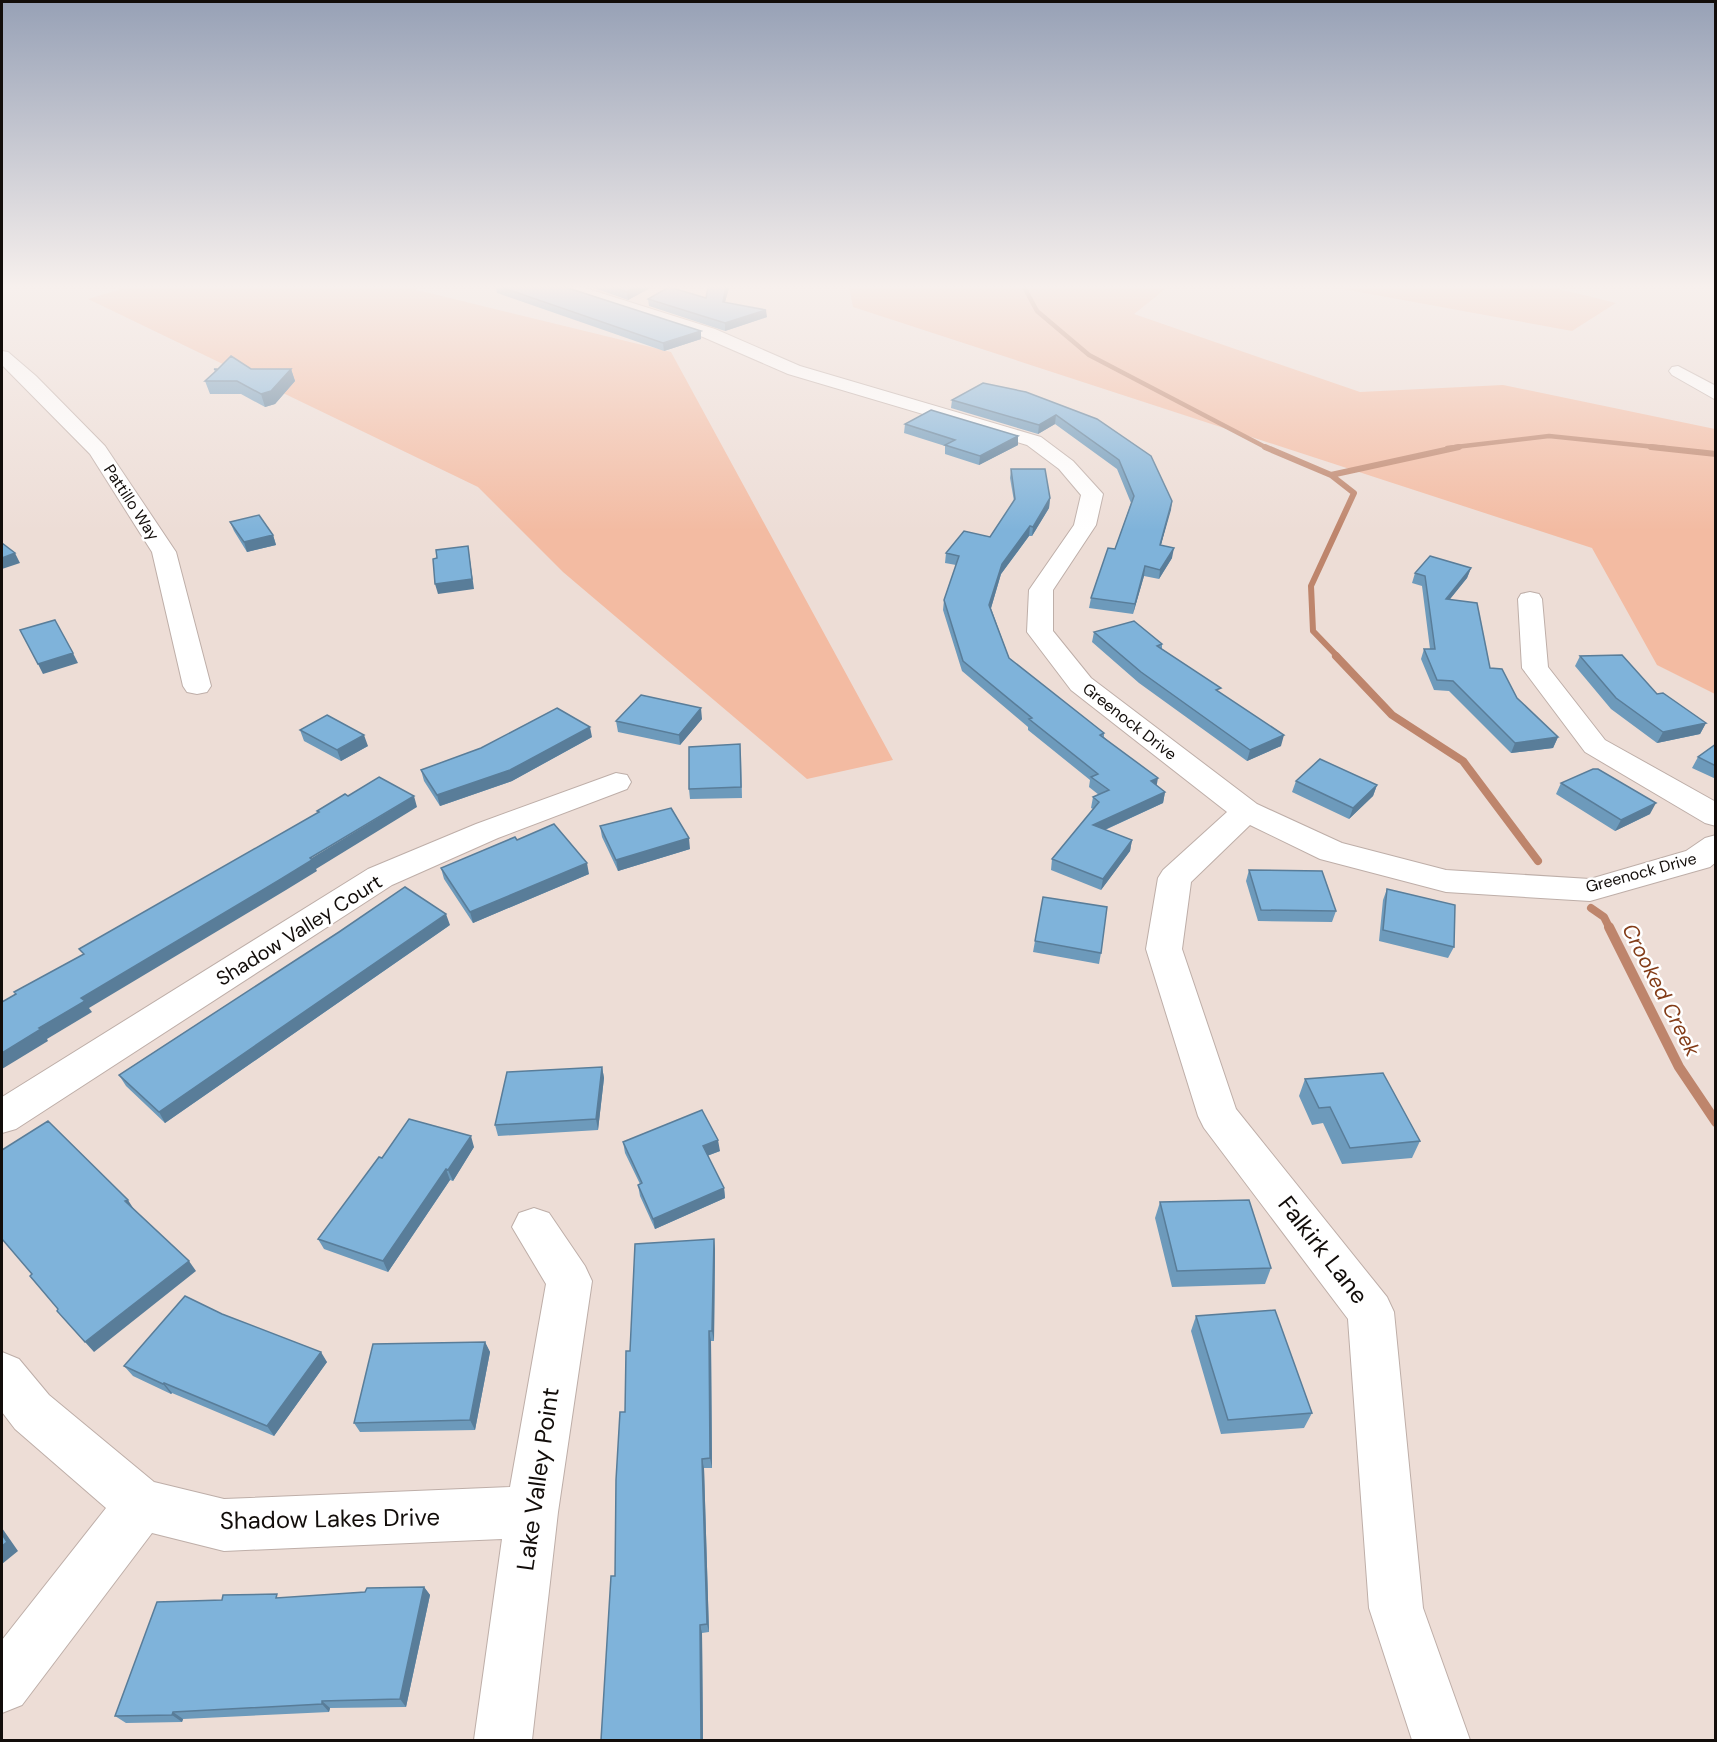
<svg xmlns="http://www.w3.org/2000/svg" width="1717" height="1742" font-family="'DM Sans',sans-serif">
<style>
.green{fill:#f3bba2}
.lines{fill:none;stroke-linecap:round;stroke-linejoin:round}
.stream-far3{stroke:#be856c;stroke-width:4.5}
.stream-far2{stroke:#be856c;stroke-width:6}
.stream-far1{stroke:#be856c;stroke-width:8}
.stream{stroke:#be856c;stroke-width:10}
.minor-casing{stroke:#beaea8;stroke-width:2}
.minor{fill:#fff;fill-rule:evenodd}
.wall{fill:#6d9abb}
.shaded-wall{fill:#597d99}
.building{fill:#7fb3da;stroke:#597d99;stroke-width:1.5}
.labels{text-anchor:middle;stroke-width:5;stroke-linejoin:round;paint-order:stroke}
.far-street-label{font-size:16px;fill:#120d0a;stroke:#fff}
.street-label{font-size:20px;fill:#120d0a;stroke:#fff}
.water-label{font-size:21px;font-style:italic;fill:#833c18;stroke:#fff}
.near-street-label{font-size:24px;fill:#120d0a;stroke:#fff}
</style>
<rect width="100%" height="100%" fill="#edddd6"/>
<path class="green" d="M128,287h277l266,65 222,408 -86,19 -244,-207 -85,-85 -390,-188z
M849,287h319l-34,27 226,78 143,-7 212,44v265l-58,-29 -65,-117 -739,-241z
M1332,287h219l65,16 -44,28z"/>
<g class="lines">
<path class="stream-far3" d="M1024,287l13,24 52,44 178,93
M1447,448l102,-12 116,12"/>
<path class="stream-far2" d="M1265,447l66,28 23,18 -43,93 2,45 25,26
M1651,447l65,7
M1331,475l128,-28"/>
<path class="stream-far1" d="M1336,656l56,59 71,46 75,100
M1591,908l13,9 6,12"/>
<path class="stream" d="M1609,927l70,140 37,55"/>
<defs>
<path id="minor" d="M556,287h26l133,42 85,37 241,71 32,24 30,33 -7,31 -43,65v41l38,47 166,126 85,39 104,27 144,9 96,-28 19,-13 11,-3v27l-6,5 -120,34 -144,-9 -126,-33 -70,-34 -59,57 -9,67 54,160 151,188 7,15 29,296 47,132h-58l-43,-132 -21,-289 -144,-191 -6,-12 -52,-167 12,-71 5,-8 64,-58 -156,-122 -44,-58 2,-42 45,-65 7,-30 -22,-26 -32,-24 -239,-71 -85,-37 -145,-47z
M2,351l6,1 28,24 69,70 71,106 35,134 -4,6 -10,2 -10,-2 -4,-6 -31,-134 -62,-98 -88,-89z
M1678,366l38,20v14l-44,-25 -3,-4 3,-4z
M1530,592l9,2 3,5 6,68 57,73 111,62v24l-11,-3 -120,-71 -63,-84 -4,-69 3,-5z
M616,773l11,2 4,7 -4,7 -129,49 -106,47 -376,244 -14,4v-36l366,-228 108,-45z
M534,1208l15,5 36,53 7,15 -34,231 -26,228h-58l28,-201 -278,12 -72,-18 -130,172 -20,8v-73l104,-132 -91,-79 -13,-17v-60l17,7 30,36 105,87 70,17 286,-12 36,-203 -34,-57 7,-14z"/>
</defs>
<use href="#minor" class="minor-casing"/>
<use href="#minor" class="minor"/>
</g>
<path class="wall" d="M495,287h70l136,44v8l-37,12 -167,-58z
M591,287h59v1l-22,12z
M729,288l-4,14 42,15 -42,14 -76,-25 -1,-7 58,-1z
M214,369h77l4,12 -20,23 -10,3 -24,-13h-31l-5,-13 10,-9z
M952,400l145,19 75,82 -11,44 11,13 -13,21 -15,-3 -11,38 -44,-6 2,-10 24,-49 16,-46 -14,-34 -62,-45 -17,10 -87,-26z
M905,424l113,12v9l-39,20 -34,-11v-8l-41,-13z
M1011,469l39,29 -1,10 -17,28h-3l-28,38 -10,34 18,50 95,75v4l52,48 9,7 -2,11 -58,27 27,10 -2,11 -29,39 -50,-20 1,-11 41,-50 -2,-1 2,-11 6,-2 -10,-8 1,-7 -62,-50v-3l-66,-56 -19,-61 1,-10 12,-35 -11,-2 1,-10 44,-16 24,-36 -4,-23z
M230,522l43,13 3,10 -29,7 -13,-21z
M1471,568l-4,10 -17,21 40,69 27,30 41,39 -5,11 -42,5 -62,-62 -15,-1 -13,-31 3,-10h6l-8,-63 -10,-3 3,-10z
M1094,632l68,12v5l58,44 61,53 -34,15 -108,-78 -47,-41z
M1580,656l77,38 49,29 -6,11 -43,9 -46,-34 -36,-43z
M702,719l-22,26 -62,-13 -2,-11z
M300,730l68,16 -27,15 -37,-20z
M592,737l-80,44 -72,25 -16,-25 -3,-11 60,-22z
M1716,744v35l-24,-11 6,-11z
M741,755l1,43 -52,1 -1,-10z
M1296,781l81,4 -4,11 -24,23 -57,-27z
M1561,783l89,31 -35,17 -59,-37z
M600,826l90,23 -72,22 -16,-34z
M517,840l72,34 -116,49 -29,-44 -3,-11z
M1249,870l87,41 -4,11 -74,-1 -12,-40z
M1387,889l67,58 -6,11 -69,-17 4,-41z
M450,925l-285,198 -39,-37 -7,-11z
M1035,941l66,12 -2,11 -66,-12z
M602,1067l2,11 -6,52 -100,6 -3,-11z
M1305,1079l115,62 -8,17 -70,6 -19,-41 -11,2 -13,-29z
M623,1142l97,9 -13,5 17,32 1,10 -70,31 -15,-33 -2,-11 2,-1 -15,-31z
M474,1147l-21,34 -3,-1 -62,92 -64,-23 -6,-10 64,-81z
M1160,1202l111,66 -6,16 -93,3 -17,-69z
M714,1239l1,10 -1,92h-3l1,127h-8l5,164 -7,1 1,107h-104h2l14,-164 10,-164 5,-61z
M222,1314l105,48 -53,74 -102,-43 -1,1 -38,-18 -9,-10z
M1196,1316l116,97 -8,15 -83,6 -30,-103z
M485,1342l5,10 -15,78 -115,2 -6,-9z
M424,1587l6,8 -24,112 -76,1 -1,4 -146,7 -1,3 -56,1 -11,-7 107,-116 59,-2 84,-6z"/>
<path class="shaded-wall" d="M636,287h14v1l-22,12 -1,-8z
M726,287h4l-1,1 -6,21v-7z
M766,310l1,7 -42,14v-8z
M701,331v8l-37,12 -1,-8z
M291,369l4,12 -20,23 -10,3 -4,-13z
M1056,415l-1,9 -17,10 1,-9z
M1018,436v9l-39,20 1,-9z
M1050,498l-1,10 -17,28 1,-9z
M1172,501l-1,9 -13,45 2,-10z
M1030,526l-1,10 -28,38 -12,41v-10l13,-41z
M273,535l3,10 -29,7 -3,-10z
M468,546l6,43 -36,5 -3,-10z
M1174,548l-2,10 -13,21 1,-9z
M15,553l5,10 -18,6v-11z
M1145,566l-1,10 -11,38 2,-10z
M1471,568l-4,10 -25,31 4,-10z
M73,653l5,10 -35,11 -5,-10z
M701,708l1,11 -22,26 -1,-10z
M1706,723l-6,11 -43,9 6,-11z
M590,727l2,10 -80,44 -72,25 -3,-11z
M364,735l4,11 -27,15 -4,-11z
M1284,735l-3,11 -34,15 3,-11z
M1558,737l-5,11 -42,5 4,-10z
M1158,778l-2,11 -5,-8z
M1377,785l-4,11 -24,23 4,-11z
M1165,792l-2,11 -72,33 2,-11z
M414,796l3,11 -101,62 1,2 -31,19 -197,118 3,4 -45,27 1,2 -46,28v-16l79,-55z
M1656,803l-6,11 -35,17 6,-11z
M689,838l1,11 -72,22 -2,-11z
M1132,840l-2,11 -29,39 2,-11z
M587,863l2,11 -116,49 -3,-11z
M446,914l4,11 -285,198 -6,-11z
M602,1067l2,11 -6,52 -2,-11z
M471,1136l3,11 -21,34 -5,-11z
M718,1140l2,11 -16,6 -1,-11z
M446,1169l4,11 -62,92 -5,-11z
M724,1188l1,10 -70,31 -2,-10z
M128,1200l7,11 -10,-10z
M714,1239l1,10 -1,92 -2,-10z
M189,1261l7,10 -102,81 -9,-10z
M709,1331l2,10 1,127 -2,-10z
M485,1342l5,10 -15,78 -5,-10z
M321,1352l6,10 -53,74 -7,-10z
M164,1383l8,10 -1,1 -8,-10z
M702,1459l2,9 5,164 -2,-8z
M2,1528l16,23 -16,13z
M424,1587l6,8 -24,112 -6,-8z
M700,1625l2,8 1,107h-2z
M322,1701l8,7 -1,4 -7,-8z
M173,1712l10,7 -1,3 -10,-7z"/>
<path class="building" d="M501,287h64l136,44 -38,12z
M613,287h23l-9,5z
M669,287l37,11 2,-11h18l-3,15 43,8 -41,13 -77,-24z
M231,356l20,13h40l-20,22 -10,3 -24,-13h-32l12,-11 -3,-1h4z
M983,383l43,9 71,27 54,37 21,45 -12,44 14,3 -14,22 -15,-4 -10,38 -44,-6 17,-50 7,1 19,-53 -15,-36 -63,-45 -17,10 -87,-25z
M931,410l87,26 -38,20 -35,-11 10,-5 -50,-16z
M1011,469h34l5,29 -17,29 -3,-1 -28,38 -13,41 20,53 95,75 -4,2 58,43 -7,3 14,11 -72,33 39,15 -29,39 -51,-20 47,-57 -6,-5 16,-7 -18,-13 7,-3 -69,-55 3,-1 -69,-57 -19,-61 15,-44 -13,-3 18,-22 26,6 25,-38z
M259,515l14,20 -29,7 -14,-20z
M2,543l13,10 -13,5z
M468,546l4,33 -37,5 -2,-25 4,-1 -1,-8z
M1430,556l41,12 -25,31 31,4 13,65 12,1 15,29 41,39 -43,6 -62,-62 -16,-1 -13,-31h11l-10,-73 -10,-3z
M55,620l18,33 -35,11 -18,-34z
M1134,621l28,23 -5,2 64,42 -5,2 68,45 -34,15 -109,-78 -47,-40z
M1622,655l35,39 6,-1 43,30 -43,9 -47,-34 -36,-42z
M641,695l60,13 -22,27 -63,-14z
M557,708l33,19 -80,43 -73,25 -16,-25 60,-22z
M327,715l37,20 -27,15 -37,-20z
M740,744l1,43 -52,2v-42z
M1716,744v22l-18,-9z
M1320,759l57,26 -24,23 -57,-27z
M1593,769h5l58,34 -35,17 -60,-37z
M379,777l35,19 -104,62 2,2 -31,19 -200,119 4,3 -46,27 2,1 -39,24v-51l14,-8 -2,-2 70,-38 -5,-5 240,-137 -2,-1 28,-17 3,2z
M671,808l18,30 -73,22 -16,-34z
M554,824l33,39 -117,49 -29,-44 74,-31 2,3z
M1249,870l73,1 14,40 -75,-1z
M405,887l41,27 -287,198 -40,-37 220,-143z
M1387,889l68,16 -1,42 -71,-17z
M1043,897l64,10 -6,46 -66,-12z
M602,1067l-6,52 -101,6 12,-53z
M1383,1073l37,68 -70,7 -20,-41 -11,1 -14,-29z
M702,1110l16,30 -15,6 21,42 -71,31 -15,-34 4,-2 -19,-41z
M409,1119l62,17 -23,34 -2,-1 -63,92 -65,-22 61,-82 3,1z
M48,1121l80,79 -3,1 64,60 -104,81 -28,-31 1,-2 -28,-33 2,-2 -30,-35v-89z
M1249,1200l22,68 -94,3 -17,-69z
M714,1239l-2,92h-3l1,127 -8,1 5,165 -7,1 1,115h-102h2l10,-164h4l1,-96 4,-68h5l1,-61h4l5,-107z
M185,1296l37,18 99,38 -54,74 -103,-43 -1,1 -39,-18z
M1275,1310l37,103 -84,7 -32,-104z
M485,1342l-15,78 -116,3 19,-79z
M2,1534l5,8 -5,4z
M424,1587l-24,112 -78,2v3l-149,8 -1,3 -57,1 42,-114 65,-2 1,-5 54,-1 -1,4 89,-6 2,-4z"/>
<linearGradient id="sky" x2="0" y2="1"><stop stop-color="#97a1b6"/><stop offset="0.54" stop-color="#f7f0ed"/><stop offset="1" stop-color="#f7f0ed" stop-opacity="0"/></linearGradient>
<rect width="1717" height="531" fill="url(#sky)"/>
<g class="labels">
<g class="far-street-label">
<text transform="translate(132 502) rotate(57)" y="6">Pattillo Way</text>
<text transform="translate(1130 721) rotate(38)" y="6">Greenock Drive</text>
<text transform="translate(1641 872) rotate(-15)" y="6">Greenock Drive</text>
</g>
<g class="street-label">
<text transform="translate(299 930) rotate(-32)" y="7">Shadow Valley Court</text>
</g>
<g class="water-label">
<text transform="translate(1661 990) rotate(63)" y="7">Crooked Creek</text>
</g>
<g class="near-street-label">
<text transform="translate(1323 1250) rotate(52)" y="8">Falkirk Lane</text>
<text transform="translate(538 1479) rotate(-82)" y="8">Lake Valley Point</text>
<text transform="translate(330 1519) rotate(-1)" y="8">Shadow Lakes Drive</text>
</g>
</g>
<rect width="1717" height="1742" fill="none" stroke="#120d0a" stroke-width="6"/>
</svg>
